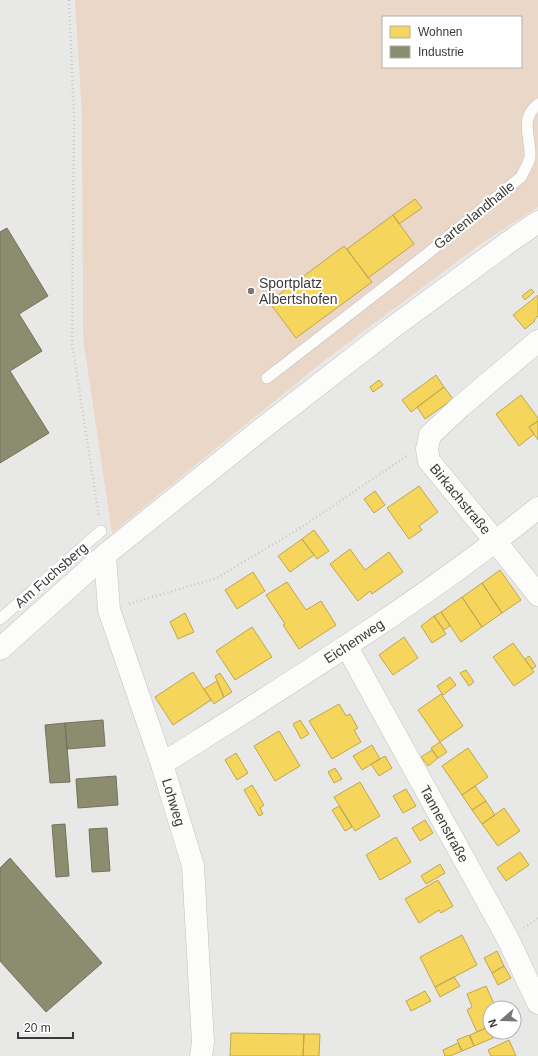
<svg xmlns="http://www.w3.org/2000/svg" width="538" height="1056" font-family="Arial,sans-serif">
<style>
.green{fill:#ebd7c7;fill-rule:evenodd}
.homes{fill:#f6d55c;stroke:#bea651}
.industry{fill:#8c8c6e;stroke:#73735e}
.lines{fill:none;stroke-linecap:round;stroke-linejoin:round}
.service-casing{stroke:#c2c2c1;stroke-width:12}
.minor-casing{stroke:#c2c2c1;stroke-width:23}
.tertiary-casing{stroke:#c2c2c1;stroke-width:23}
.path{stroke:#c9c9c8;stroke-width:2.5;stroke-dasharray:1 3;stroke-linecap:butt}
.service{stroke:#fcfcfb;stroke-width:11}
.minor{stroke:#fcfcfb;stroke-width:22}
.tertiary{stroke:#fcfcfb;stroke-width:22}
.poi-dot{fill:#777775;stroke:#fff;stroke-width:1.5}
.labels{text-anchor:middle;stroke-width:4;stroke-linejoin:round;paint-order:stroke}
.street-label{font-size:14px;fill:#3a3a38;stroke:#fff}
.poi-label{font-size:14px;fill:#3a3a38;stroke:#fff;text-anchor:start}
</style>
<rect width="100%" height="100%" fill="#e8e9e6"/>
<path class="green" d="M75,0h463v207l-56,36 -157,117 -213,173 -29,-195 -1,-224zM383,17h138v50h-138z"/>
<path class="homes" d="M415,199l7,9 -23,16 -6,-9z
M393,215l21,29 -46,34 -21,-29z
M344,246l28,36 -76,56 -27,-36z
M531,289l3,3 -9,8 -3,-4z
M538,295v21l-4,4 1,1 -10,8 -12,-14z
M436,375l8,12 -33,25 -9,-12z
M379,380l4,5 -10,7 -3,-5z
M444,387l9,12 -28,20 -8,-12z
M521,395l17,23v3l-9,6 5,7 -15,12 -23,-32z
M538,421v19l-9,-13z
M419,486l19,26 -19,14 3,4 -13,9 -22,-31z
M375,491l10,14 -11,8 -10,-14z
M314,530l15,21 -12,8 -15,-20z
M302,539l12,16 -24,17 -12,-16z
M350,549l15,21 24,-18 14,20 -31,22 -2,-3 -12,10 -28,-37z
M500,570l21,30 -19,13 -20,-30z
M253,572l12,19 -28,18 -12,-19z
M287,582l19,28 15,-9 15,24 -37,24 -16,-24 2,-1 -19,-29z
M482,583l20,30 -20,14 -20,-30z
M462,597l20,30 -21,15 -20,-30z
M441,612l9,14 -6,4 -10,-14z
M185,613l9,19 -16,7 -8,-17z
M434,616l12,18 -14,9 -11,-17z
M252,627l20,30 -37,23 -19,-29z
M404,637l14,21 -25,17 -14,-20z
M513,643l21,29 -20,14 -21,-29z
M529,656l7,10 -4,3 -7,-10z
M466,670l8,12 -5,4 -9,-13z
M193,672l18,28 -38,25 -18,-28z
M220,673l12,19 -8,5 -9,-21z
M450,677l6,8 -13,10 -6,-9z
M217,681l7,16 -10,7 -10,-15z
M441,694l22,32 -23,16 -22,-32z
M339,704l7,12 4,-2 8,14 -4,2 7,12 -29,17 -23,-38z
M300,720l9,14 -8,5 -8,-15z
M279,731l21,35 -25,15 -21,-35z
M440,742l7,10 -9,6 -7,-10z
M372,745l8,14 -18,11 -9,-14z
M468,748l20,29 -26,18 -20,-29z
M432,750l6,8 -10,8 -7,-9z
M236,753l12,20 -11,7 -12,-20z
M385,756l7,12 -13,8 -8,-12z
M335,768l7,11 -8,4 -6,-11z
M360,782l20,34 -25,15 -21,-34z
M252,785l12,20 -4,3 3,6 -4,2 -15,-26z
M475,786l11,15 -14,9 -10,-15z
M406,789l10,17 -13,7 -10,-17z
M486,801l9,14 -13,9 -10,-14z
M339,806l13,21 -7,4 -13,-21z
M504,808l16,23 -22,15 -16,-22z
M425,820l8,13 -13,8 -8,-13z
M396,837l15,25 -31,18 -14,-25z
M520,852l9,13 -23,16 -9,-13z
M440,864l5,9 -19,11 -5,-8z
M438,880l15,26 -12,7 -2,-3 -20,13 -14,-24z
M462,935l15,30 -42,22 -15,-30z
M497,951l7,15 -12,7 -8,-15z
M504,966l7,12 -13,7 -6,-12z
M454,977l6,9 -20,11 -5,-10z
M486,986l10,22h-6v18l-13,6 -10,-22 5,-3 -5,-13z
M425,991l6,10 -20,10 -5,-10z
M488,1027l5,11 -19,8 -4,-11z
M231,1033l73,1 -1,22h-73z
M304,1034h16l-1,22h-16z
M469,1035l5,11 -12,5 -5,-11z
M509,1040l7,16h-25l-3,-6z
M458,1043l4,8 -12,5h-5l-2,-6z"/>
<path class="industry" d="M7,228l41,68 -29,18 23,37 -32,20 39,62 -49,30v-231z
M103,720l2,26 -38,3 -2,-26z
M65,723l5,59 -20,1 -5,-58z
M116,776l2,29 -40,3 -2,-29z
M65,824l4,52 -13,1 -4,-52z
M107,828l3,43 -18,1 -3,-43z
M10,858l92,105 -56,49 -46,-51v-93z"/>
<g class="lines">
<defs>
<path id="service" d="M267,378l155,-120 99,-81c3,-6 8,-14 9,-20 1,-20 -11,-38 8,-53
M0,619l101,-88"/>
<g id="minor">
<path id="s1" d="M538,341l-78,66 -30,28 -3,14 2,12 67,81 42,53"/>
<path id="s2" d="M105,555l4,55 53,154 31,102 10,176 -2,14"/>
<path id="s3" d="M347,647l161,292 30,64"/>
<path id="s4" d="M162,764c128,-81 258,-161 376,-256"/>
</g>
<path id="tertiary" d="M0,649l105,-94 158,-127 125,-97 118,-87 32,-22"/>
</defs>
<use href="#service" class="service-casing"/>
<use href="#minor" class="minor-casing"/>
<use href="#tertiary" class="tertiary-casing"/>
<path class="path" d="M69,0l5,116 -2,227 27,174
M129,604l88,-26 88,-53 103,-70
M524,928l14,-10"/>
<use href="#service" class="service"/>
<use href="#minor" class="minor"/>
<use href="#tertiary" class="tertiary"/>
</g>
<circle class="poi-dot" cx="251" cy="291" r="4"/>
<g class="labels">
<g class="street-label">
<text transform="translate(474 215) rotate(-39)" y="5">Gartenlandhalle</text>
<text dy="5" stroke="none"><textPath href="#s1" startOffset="219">Birkachstraße</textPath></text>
<text transform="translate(51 575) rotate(-41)" y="5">Am Fuchsberg</text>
<text dy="5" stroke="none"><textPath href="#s4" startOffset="228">Eichenweg</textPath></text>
<text dy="5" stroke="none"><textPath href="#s2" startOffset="258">Lohweg</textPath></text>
<text dy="5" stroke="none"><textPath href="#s3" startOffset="202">Tannenstraße</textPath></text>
</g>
<g class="poi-label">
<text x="259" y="288">Sportplatz<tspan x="259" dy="16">Albertshofen</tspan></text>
</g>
</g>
<rect x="382" y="16" width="140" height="52" fill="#ffffff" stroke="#b0b0af"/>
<rect x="390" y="26" width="20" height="12" fill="#f6d55c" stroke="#b0b0af"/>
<text x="418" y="36" font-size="12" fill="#3a3a38">Wohnen</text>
<rect x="390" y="46" width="20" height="12" fill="#8c8c6e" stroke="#b0b0af"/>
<text x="418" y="56" font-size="12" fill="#3a3a38">Industrie</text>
<g transform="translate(502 1020) rotate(250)"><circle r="19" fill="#ffffff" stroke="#b0b0af"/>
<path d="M0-3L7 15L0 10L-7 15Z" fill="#777775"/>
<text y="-6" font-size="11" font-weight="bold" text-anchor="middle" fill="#3a3a38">N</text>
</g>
<path d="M18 1032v6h55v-6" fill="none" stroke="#3a3a38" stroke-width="2"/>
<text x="24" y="1032" font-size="12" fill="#3a3a38" stroke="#ffffff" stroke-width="3" paint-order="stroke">20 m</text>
</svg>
